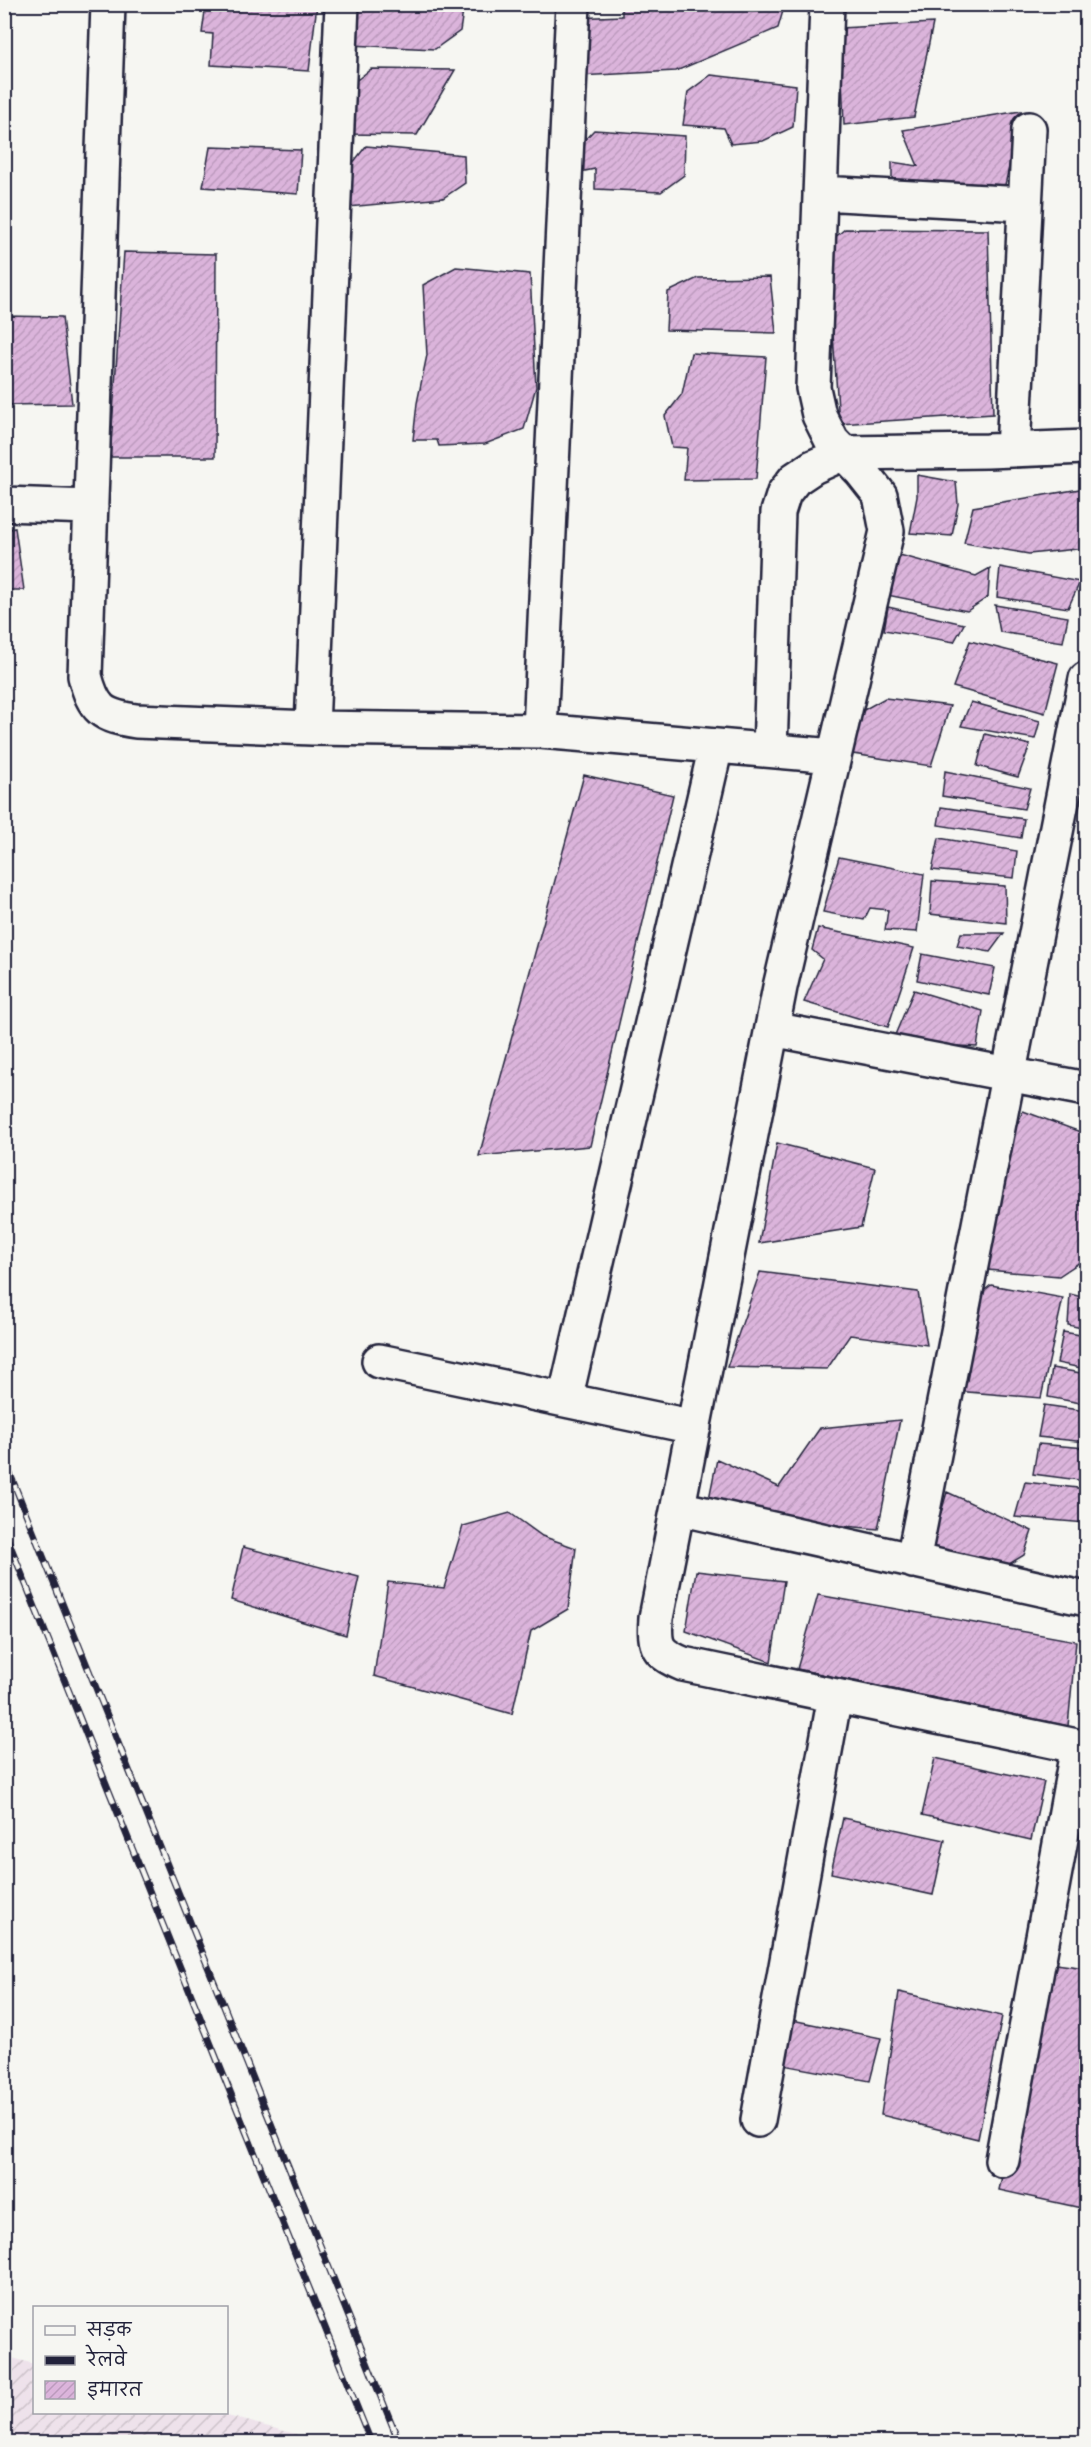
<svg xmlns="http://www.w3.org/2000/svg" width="1091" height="2447" font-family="Itim,'Playpen Sans Deva',sans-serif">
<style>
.industrial{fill:url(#industrial-furrows)}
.building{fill:url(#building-hatch);stroke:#22223b;stroke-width:1.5}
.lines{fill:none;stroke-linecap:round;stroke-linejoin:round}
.minor-casing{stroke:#22223b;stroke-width:38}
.minor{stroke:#f6f6f2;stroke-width:33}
.rail-casing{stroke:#22223b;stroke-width:7}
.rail{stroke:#f6f6f2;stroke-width:4.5;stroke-dasharray:14;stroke-linecap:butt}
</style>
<defs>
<pattern id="industrial-furrows" width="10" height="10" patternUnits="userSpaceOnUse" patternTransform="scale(1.5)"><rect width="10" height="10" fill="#eee2eb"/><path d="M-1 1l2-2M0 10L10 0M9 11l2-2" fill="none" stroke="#ccc2ca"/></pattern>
<pattern id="building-hatch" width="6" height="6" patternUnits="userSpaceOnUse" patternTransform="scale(1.5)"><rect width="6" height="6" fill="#dbb4db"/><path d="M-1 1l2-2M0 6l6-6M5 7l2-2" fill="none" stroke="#bc9abd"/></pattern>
</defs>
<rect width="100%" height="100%" fill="#f6f6f2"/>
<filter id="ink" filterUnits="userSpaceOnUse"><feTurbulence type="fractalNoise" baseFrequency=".0167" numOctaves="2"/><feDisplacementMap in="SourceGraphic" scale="12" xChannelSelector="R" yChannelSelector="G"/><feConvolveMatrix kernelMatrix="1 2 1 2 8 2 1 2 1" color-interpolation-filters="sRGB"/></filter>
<g filter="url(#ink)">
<path class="industrial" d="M5,2356l29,8v48l182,1 99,26 2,3h-312z"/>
<path class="building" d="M206,4h111l-8,67 -98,-6 2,-31 -11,-1z
M358,4h106l-4,27 -25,18 -85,-4z
M622,4h163l-7,24 -102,43 -98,5 -3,-58 47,-2z
M933,23l-19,94 -70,8 -4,-97z
M371,69l84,1 -38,65 -70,-1 1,-47z
M711,75l85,10 -3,42 -30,14 -32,3 -7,-16 -41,-3 5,-33z
M1021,111l-17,79 -112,-2v-26l26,4 -15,-36z
M594,130l91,6 -1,39 -23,17 -66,-3v-20l-20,4v-23z
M366,146l98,9 1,28 -22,15 -95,9 -2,-35z
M210,147l91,3 -3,44 -95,-7z
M845,229l143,1 5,184 -154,10 -12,-180z
M124,252l92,2 -1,203h-105z
M456,267l74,7 6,113 -12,42 -39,15 -46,2 -2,-6h-24l4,-37 10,-48 -4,-70z
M770,277l6,56 -110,-3 2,-38 30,-14z
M4,316l58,1 10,87 -68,1z
M691,353l75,4 -10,122 -72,1 3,-32 -15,-1 -7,-31 17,-22z
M917,475l39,7 2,22 -6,32 -42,-3 7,-36z
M1086,488v60l-57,6 -65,-11 9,-36z
M15,528l9,62h-20v-60z
M896,554l80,22 14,-8 -2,29 -21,14 -85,-17z
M1000,567l80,15 -12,26 -71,-11z
M995,605l73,12 -5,25 -63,-10z
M888,607l76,17 -10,18 -70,-12z
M970,641l88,22 -13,50 -92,-26z
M885,698l65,8 -19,60 -78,-12 7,-42z
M971,702l69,19 -5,18 -74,-13z
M985,734l45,11 -12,32 -41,-11z
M945,771l85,17 -6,21 -82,-13z
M584,775l89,20 -83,351 -111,10z
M941,807l83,12 -3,19 -83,-13z
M939,838l78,13 -3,27 -82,-8z
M839,857l85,17 -7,58 -32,-2 3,-20 -18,-2 -6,12 -41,-8z
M932,881l73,5 1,37 -76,-9z
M818,928l96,20 -26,79 -84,-25 19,-43 -11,-9z
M961,933h43l-14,19 -33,-6z
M922,954l73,14 -6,27 -72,-15z
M914,990l69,21 -6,36 -85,-5z
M1023,1111l63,23v124l-27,18 -83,-7 25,-107z
M777,1143l98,25 -14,59 -102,16z
M760,1272l158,20 9,53 -77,-10 -23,34 -100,-2z
M991,1285l72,13 -22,100 -85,-7 12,-87z
M1070,1294l16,4v31l-18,-4z
M1063,1332l23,4v33l-29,-6z
M1052,1368l34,6v30l-38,-7z
M1044,1405l42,6v31l-48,-5z
M900,1420l-22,109 -172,-15 11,-55 62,28 41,-59z
M1038,1444l48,4v33l-53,-7z
M1025,1482l61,7v34l-71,-6z
M947,1492l85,39 -8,24 -26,16 -69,-17z
M510,1513l32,23 34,12 -8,61 -37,22 -19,83 -138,-38 14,-94 56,6 19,-62z
M243,1547l116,30 -13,58 -115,-35z
M696,1571l88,10 -13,81 -85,-31z
M818,1595l258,46 -8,85 -271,-57z
M935,1758l109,24 -13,58 -109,-25z
M843,1818l102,22 -12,55 -102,-22z
M1048,1963l38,5v241l-87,-19z
M899,1992l103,24 -24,123 -97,-24z
M792,2020l89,18 -11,43 -87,-16z"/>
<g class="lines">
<defs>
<path id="minor" d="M108,4l-23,672c9,34 17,40 51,45l176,7 228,3 294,25
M827,4l-14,384 6,27 13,26 29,30 19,24 7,36 -107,456 -124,631c-2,29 1,35 27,46l403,84
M820,193l205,11
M1013,450l16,-321
M4,504l87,3
M312,728l30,-724
M540,731l33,-727
M770,750l8,-238 6,-19 11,-14 18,-12 31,-14 143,-2 99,-4
M772,1029l314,60
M379,1361l315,66
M565,1400l151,-654
M678,1508l408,91
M913,1561l173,-882
M758,2120l77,-424
M1002,2160l76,-414"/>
</defs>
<use href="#minor" class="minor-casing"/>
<use href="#minor" class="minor"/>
<defs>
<path id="rail" d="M4,1459l395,983
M4,1530l367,912"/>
</defs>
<use href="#rail" class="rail-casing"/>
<use href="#rail" class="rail"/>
</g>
</g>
<rect width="1091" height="2447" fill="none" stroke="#f6f6f2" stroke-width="24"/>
<rect x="12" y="12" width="1067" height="2423" fill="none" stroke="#22223b" stroke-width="2" filter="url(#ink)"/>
<rect x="33" y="2306" width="195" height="108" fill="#f6f6f2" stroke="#a1a1a9" stroke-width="1.5"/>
<rect x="45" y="2326" width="30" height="9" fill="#f6f6f2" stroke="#a1a1a9" stroke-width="1.5"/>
<text x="87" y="2336" font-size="18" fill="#22223b">सड़क</text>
<rect x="45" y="2356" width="30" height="9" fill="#22223b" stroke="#a1a1a9" stroke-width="1.5"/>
<text x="87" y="2366" font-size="18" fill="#22223b">रेलवे</text>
<rect x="45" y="2381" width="30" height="18" fill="url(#building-hatch)" stroke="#a1a1a9" stroke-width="1.5"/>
<text x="87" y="2396" font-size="18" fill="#22223b">इमारत</text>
</svg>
